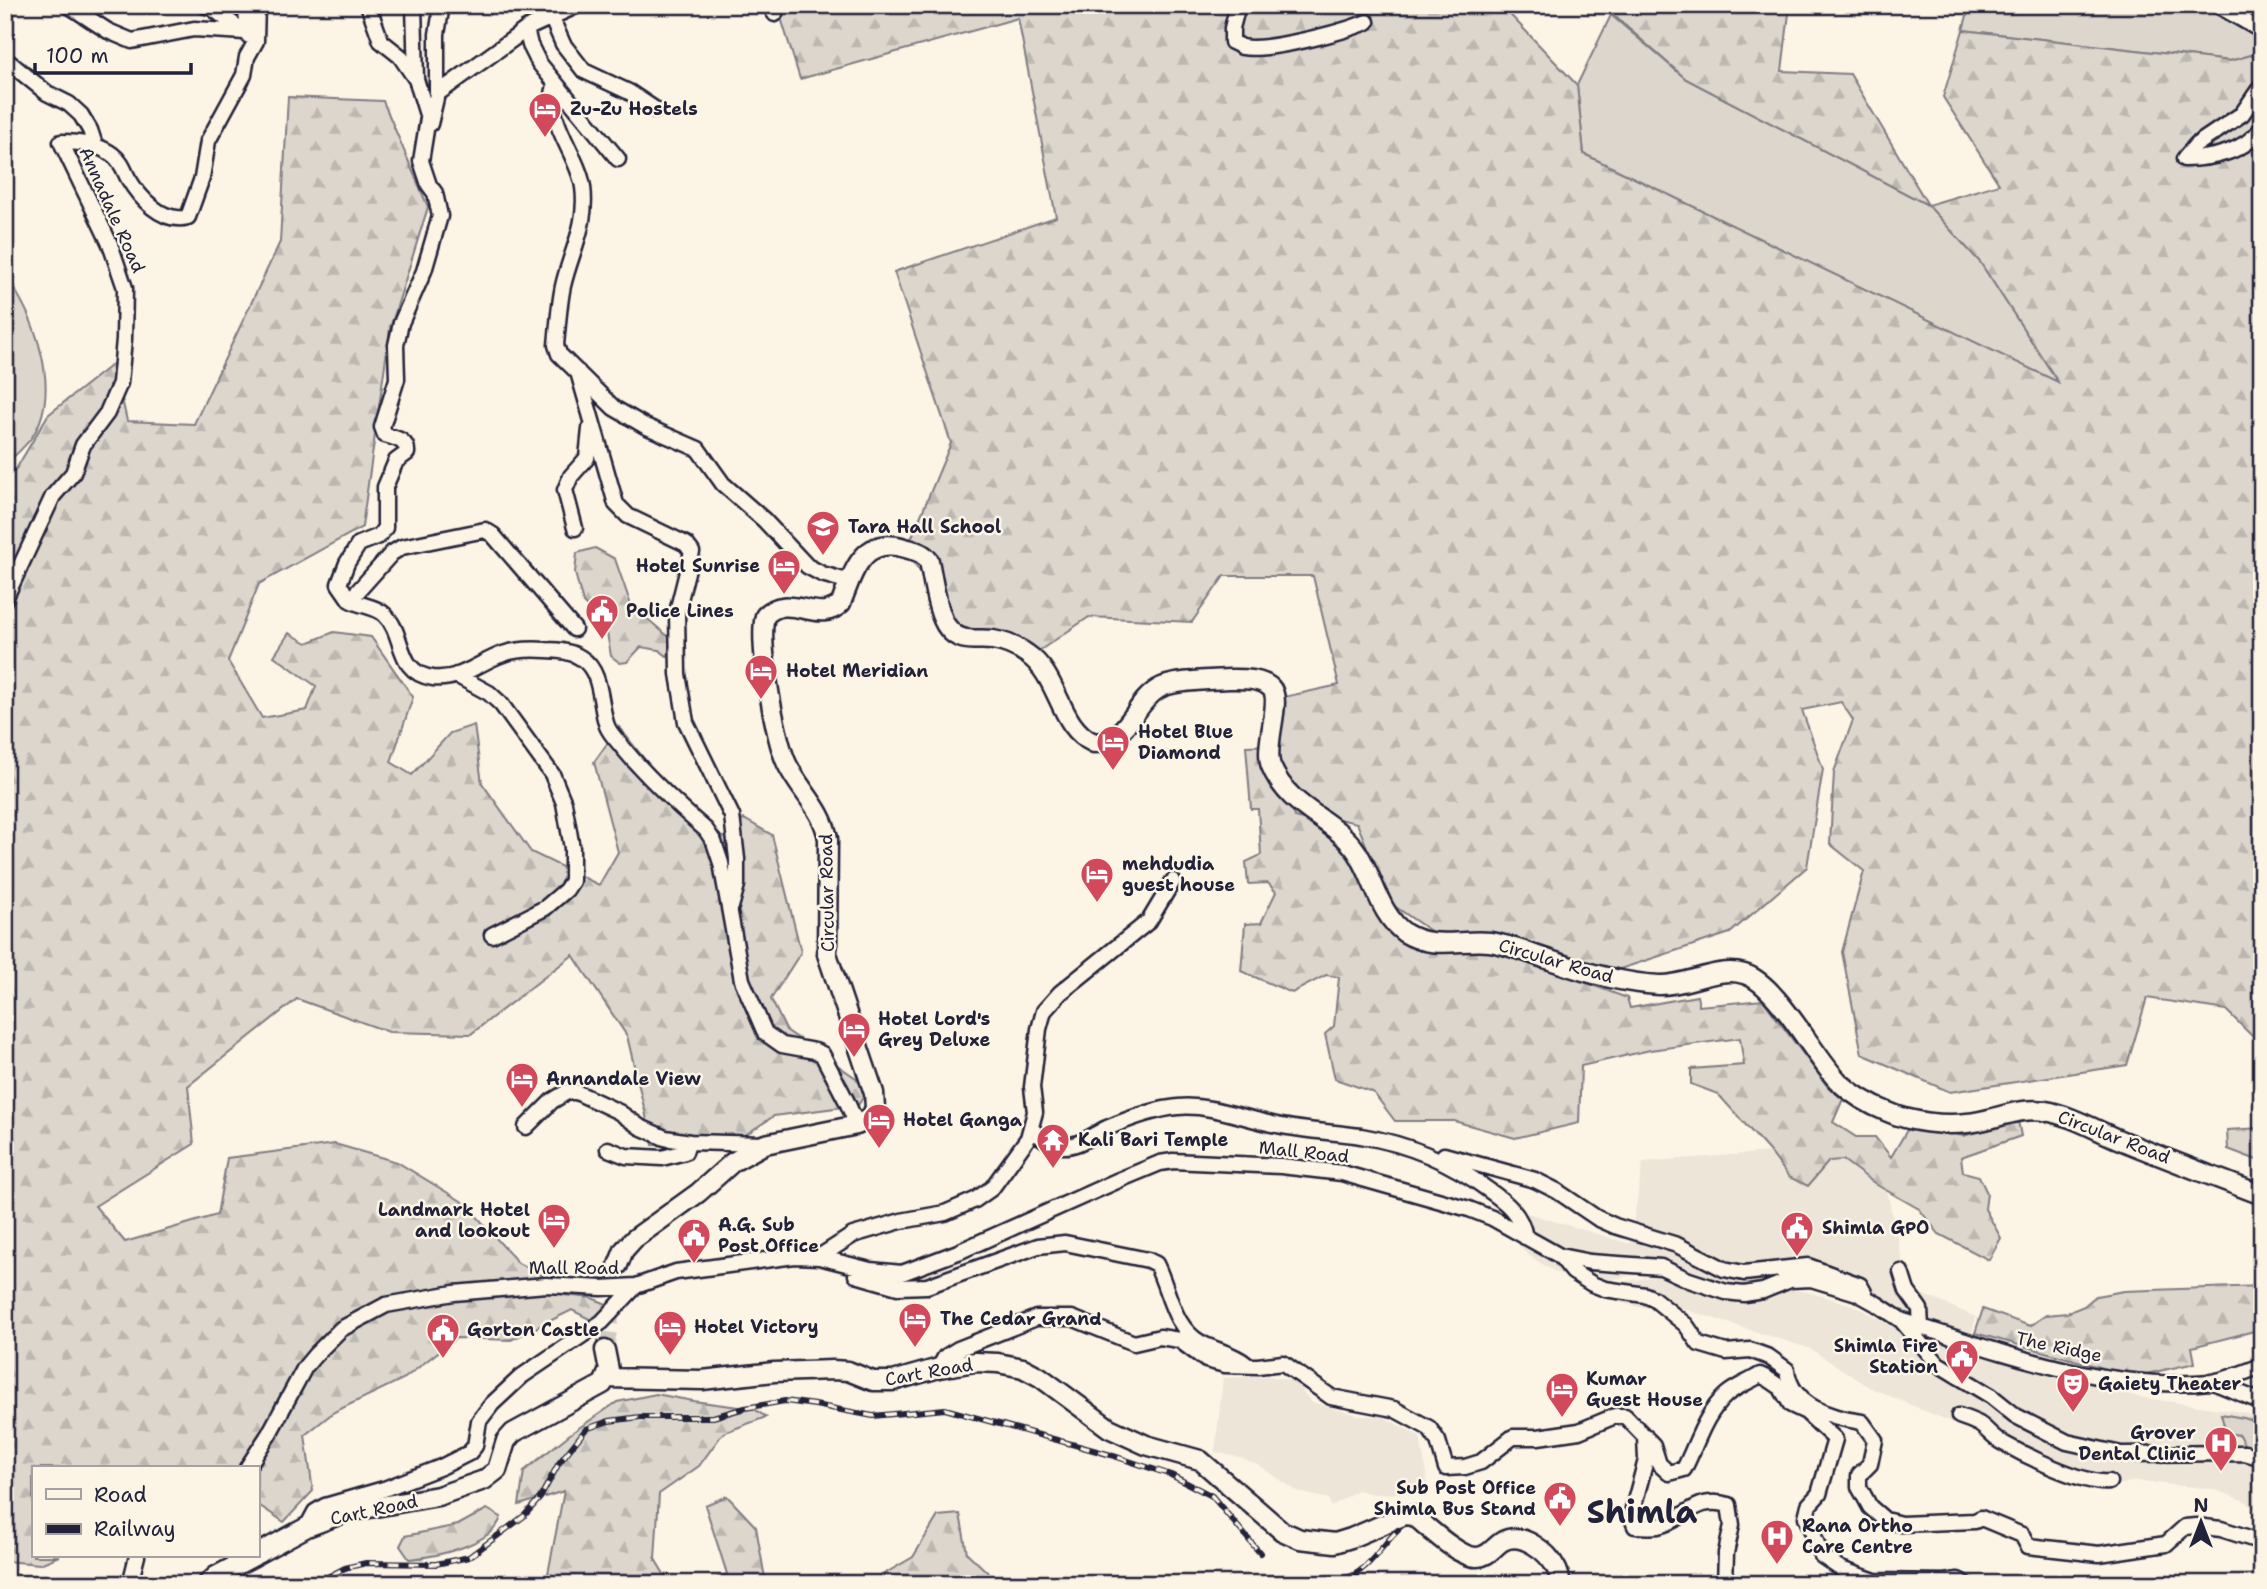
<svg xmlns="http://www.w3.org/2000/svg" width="2267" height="1589" font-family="'Shantell Sans',sans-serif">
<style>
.built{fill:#ece5d8}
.grass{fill:#dcd6cc;stroke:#7f7c84;stroke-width:2}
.forest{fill:url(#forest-firs);stroke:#7f7c84;stroke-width:2}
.park{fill:url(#park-tufts);stroke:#7f7c84;stroke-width:2}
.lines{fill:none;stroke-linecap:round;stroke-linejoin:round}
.major-tunnel{stroke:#d0cbc3;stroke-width:18;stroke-dasharray:18 9;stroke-linecap:butt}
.minor-casing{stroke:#22223b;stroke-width:19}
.major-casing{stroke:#22223b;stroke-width:23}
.minor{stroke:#fcf5e5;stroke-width:14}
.major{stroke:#fcf5e5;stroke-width:18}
.rail-casing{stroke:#22223b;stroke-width:6}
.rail{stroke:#fcf5e5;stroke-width:3.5;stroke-dasharray:10;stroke-linecap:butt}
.labels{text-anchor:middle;stroke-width:5;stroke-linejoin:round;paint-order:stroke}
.poi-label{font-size:18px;font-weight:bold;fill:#22223b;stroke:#fcf5e5;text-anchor:start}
.street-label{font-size:18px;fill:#22223b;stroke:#fcf5e5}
.town-label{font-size:32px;font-weight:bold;fill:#22223b;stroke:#fcf5e5}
</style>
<defs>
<pattern id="forest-firs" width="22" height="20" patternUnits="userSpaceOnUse" patternTransform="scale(1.75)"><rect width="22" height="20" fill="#dcd6cc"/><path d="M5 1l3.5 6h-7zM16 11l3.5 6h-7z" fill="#bcb7b0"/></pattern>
<pattern id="park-tufts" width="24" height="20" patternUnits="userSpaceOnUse" patternTransform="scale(1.75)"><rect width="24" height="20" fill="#dcd6cc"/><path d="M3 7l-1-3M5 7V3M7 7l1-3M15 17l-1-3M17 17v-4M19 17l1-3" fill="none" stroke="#bcb7b0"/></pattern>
</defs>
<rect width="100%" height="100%" fill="#fcf5e5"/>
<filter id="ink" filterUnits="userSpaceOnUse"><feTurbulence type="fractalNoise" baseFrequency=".0143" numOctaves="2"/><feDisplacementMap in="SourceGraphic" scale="14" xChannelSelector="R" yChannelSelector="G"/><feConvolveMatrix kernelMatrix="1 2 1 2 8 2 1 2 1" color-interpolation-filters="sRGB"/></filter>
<g filter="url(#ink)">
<path class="built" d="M1770,1152l19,25 40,-16 13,-1 45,31 21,97 68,29 -6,22 -72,-26 -42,-19 -63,-14 -48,11 -89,-27 -35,14 -30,4 -34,-9 -29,-18 -30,-32 29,-10 103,31 13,-82z
M1662,1275l78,29 51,-14 17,2 45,13 42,22 243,70 103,15 21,7v100l-5,-9 -12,-9 -32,-12 -78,-8 -35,9 -116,-54 -113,-48 -60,-39 -143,-45 -25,4 -44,-11 -26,-15 21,5z
M1268,1376l27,5 16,21 49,14h21l39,21 9,55 -55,2 -17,-4 -26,17 -2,-8 -31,-7 -38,-26 -18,-8 -27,-6 8,-74z"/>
<path class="grass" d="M1970,5h292v47l-32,9 -267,-31z
M1611,15l75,64 242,126 52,57 79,121 -475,-229 -7,-69z
M5,275c30,41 58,115 27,162 -7,10 -18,19 -27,28z"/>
<path class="forest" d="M777,5h724l76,80 7,69 474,228 -78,-120 -52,-57 -242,-126 -84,-74h188l-8,66 68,3 78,131 71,-21 -56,-87 20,-67 267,31 32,-9v994l-36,-36 -79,-12 -20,67 -177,27 -88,-38 -20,-102 22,-81 -34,-27 4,-72 19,-52 -12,-18 -39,8 21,59 -16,98 -77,66 -119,39 -176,-38 -45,-31 -33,-80 -55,-12 -27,-58 20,64 53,14 36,82 43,33 63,1 137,51 3,10 67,-12 2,10 64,-6 65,87 15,12 -10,23 23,15h19l16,20 19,-32 53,11 55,-15 3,15 -60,21 2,15 16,4 8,17 -2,16 16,29 -12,22 -50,-26 -20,-25 -42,-24 -34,-25 -14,1 -21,25 -19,-9 -19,-25 -52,-58 -27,-10v-15l53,-4 -4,-27 -90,12 -69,16 -2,57 -64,15 -61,-17h-59l-22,-29 -38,-13 -10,-45 9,-8 5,-49 -13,-2 -34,18 -51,-22 4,-47 16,-1 15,-31 -8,-9 -20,1 -2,-22 15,-7 -3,-46h-7l-5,-63 27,-1 6,-47 60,-13 -26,-109h-89l-32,46 -103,-5 -56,38 -77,-30 -50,-74 45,-108 -57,-171 162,-55 -38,-199 -218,61z
M288,97l95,4 45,106 -38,122 -28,198 -103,57 -31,77 34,57 45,-8 9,-24 -42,-30 15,-23 18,10 27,-11 37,5 42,60 -22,65 21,13 38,-42 24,-8 8,58 49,69 68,33 19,-33 -24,-90 25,-35 61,77 43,34 21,-19 28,16 29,117 -30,47 15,31 70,48 10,15 -8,12 -84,11 -50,33 -71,-4 -26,-109 -54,-81 -102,79 -82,-2 -92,-33 -109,87 6,58 -99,62 30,36 92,-27 10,-57 108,-14 62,18 69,42 52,59 26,13 20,19 28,3 17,7 -14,17 -23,-12 -61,30 -55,-2 -51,40 -71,34 -29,23 8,56 -29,31 -27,-18v-36h-224v88h26l-19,8 -35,-3v-868l4,-1 -4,-15v-202l11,-6 32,-54 66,-52 13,58 67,3 86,-182z
M595,548l20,11 16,46 39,33v14l-3,4 -8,-6 -18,-3 -14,15 -7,1 -9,-7 -4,-23 -6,-12 -18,-18 -8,-30 2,-20z
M2262,1128v34l-34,-13 -1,-19z
M2262,1286v43l-70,18 3,16 -49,11 -39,-5 -132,-36 8,-24 47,17 16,-11 21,-2 17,-7 12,-10 28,-5z
M656,1394l37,7 61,8 12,8 -43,16 -24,33 -40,28 -4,65 15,25h-124l18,-93 -45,14 5,-34 46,-37 47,-32z
M727,1496l29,31 10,57h-64l25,-10 -22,-69z
M487,1509l14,8c-8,28 -67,40 -92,42l-9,-13 5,-10 53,-11z
M960,1514l7,39 33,31h-133l46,-27 25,-41z"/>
<path class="park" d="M2221,1414l23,4 18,6v29l-16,-5 -7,-13 -13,-2z"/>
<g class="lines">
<path class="major-tunnel" d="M605,1350l13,-85"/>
<defs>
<path id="minor" d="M68,5l40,26 24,10 62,-12 51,3
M204,5l8,3 32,24
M245,5l4,31
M368,5l13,36 19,15 15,22
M414,5l2,74 12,39 -7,43 8,24 6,8 5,23 -16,55 -23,52 -5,22 1,34 -15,48 3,8c10,3 23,5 22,18l-11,8 -11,26v41l-6,8 -20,8 -12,19 -8,21 11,16c11,6 25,6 34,14 22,20 11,59 49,64 28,3 46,-16 70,-24 14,-5 28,-5 43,-4 12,0 25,1 35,8 22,14 18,46 26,68 3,8 11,15 16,22 25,30 54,57 83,82l8,12 7,21 21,117 23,53 17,12 33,6 7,3 25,48 10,23
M546,5l17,39 21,27 45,21 27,18
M769,5l6,9
M1238,5l-6,23v14c4,1 7,4 10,5 25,5 101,-15 125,-25
M2217,5l45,26
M526,29l4,16 9,18 79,96
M5,59l42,34 22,11 12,11 9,15 5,15
M555,85c-11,35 23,69 28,102 5,38 -12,64 -20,99 -4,19 -5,39 -7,59l3,9 55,54 31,18 53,23 25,35 41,36 43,46 15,8 28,8
M437,94l91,-66 50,-23
M430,124l7,-30v-60l5,-29
M2184,159l12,-14 46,-31 20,-29
M2184,159c28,0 60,-7 78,-31
M578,372l38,132 12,12 58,28 6,8 -15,60 1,62 8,48 46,94 5,43v26l-6,22
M575,528l-10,-38 6,-14 16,-18 3,-29
M5,599l48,-103 20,-23 10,-28 24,-32 13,-30 4,-44 1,-51 -15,-44 -49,-102c18,0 38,2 52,13 8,6 11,15 15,23 11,19 34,46 60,39l14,-39 6,-37 36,-66 3,-18 9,-16 1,-36
M350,600l42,-47 10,-6 83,-17 8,5 81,94
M456,675l33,18 12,11 51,70 12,29 8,45v33l-6,9 -21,18 -53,27
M526,1127l26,-26 15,-9h9l43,20 21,15 25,11 25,4 75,2
M1031,1129c9,7 20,17 32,17 15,1 31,-12 44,-18 21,-9 48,-19 71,-21 33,-3 67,12 99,18 28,6 56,7 84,11 47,8 89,25 126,53 19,13 34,25 38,48
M608,1149l18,7 36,2 23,-6 2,-5 -2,-6
M1444,1155l91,25 22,11 40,27 18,8 62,19 47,24 20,4 64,-7 52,19 5,9
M1560,1256l13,16 19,12 13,5 40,6 9,4 32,26 13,19 27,8 24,-2 19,7 18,13c4,36 44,48 75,52l13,18 -5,24 -11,11v12l4,7 7,13 15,13 16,4 74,-3 6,-3 41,17 6,11 71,8 67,-10 19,-17 11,-1 25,3 41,13
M819,1257l34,-22 48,-14 44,-8 30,-13 17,-12 36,-50 7,-26 -3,-25 7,-58 5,-18 16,-18 89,-72 24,-40
M1901,1272l6,19 13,18 1,18
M856,1275l42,12 29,-1 111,-40 27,-3 83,17 8,4c14,28 16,62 45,79 15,8 32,10 45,21
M1903,1321c97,31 204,71 308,61 16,-2 35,-11 51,-16
M939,1368l6,-11 13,-8 78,-31h36l62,25 26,-6 19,3 27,20 19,5 33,1 25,-3 48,34 63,12 35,19 9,13 8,27 19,-1 16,-5 32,-25h25l41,-6 36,-15h10l28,29 6,19 10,9 15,-4c13,-25 20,-54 42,-74 9,-8 23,-13 34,-20 15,6 24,18 41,22
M2213,1382l49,20
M1782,1390l9,15 15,7 29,27 -16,55 -10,11 -3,12 16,39 19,13 34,12 69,1 14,-2 8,4
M1959,1416c6,2 14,5 20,8 8,5 13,13 22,18 23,13 83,43 108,40
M1645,1436l1,24 -15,56 4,10c7,0 16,1 23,0 30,-7 37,-31 71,-21l3,20 -6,28 -1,31
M247,1468l22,-34 36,-67 10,-12 26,-26 45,-24 68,-12 92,-8 56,3 34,-2 40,-14 119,-16 24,1 51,13 32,3 56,-21 161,-72 41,-17 13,-2 108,5 61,7 127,36 23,9 68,38 30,6 71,5 28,13 37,12 18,2 19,-3 27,-11 21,-1 46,14 20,11 24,16 37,44 53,32 25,20 51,26 54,12 124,-1 17,5
M307,1527l8,-15 10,-6 59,-17 57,-22 28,-14 6,-7 4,-25 13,-17 30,-28 80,-54 34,-36
M130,1584l7,-28"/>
<path id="major" d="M618,1265l6,-15 10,-11 64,-46 35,-31 32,-18 92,-19 14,-8 4,-9 -1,-15 -47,-139 1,-115c-5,-30 -28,-48 -41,-75 -12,-25 -29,-122 -22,-148 23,-25 54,10 76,-13 12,-30 21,-68 64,-55 10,3 18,4 24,13 4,18 8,54 19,67 12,16 28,10 45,12 13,2 24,7 34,14 33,22 31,73 67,89 34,-1 39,-39 64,-54 13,-9 54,-9 71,-10 13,0 32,-1 42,9 12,12 -8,58 0,78 19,45 62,51 86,86 17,25 22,63 48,81 27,17 56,6 85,9 21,3 43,13 63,19 33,12 70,22 106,24 28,1 58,-19 85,-11 32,8 70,83 95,108 14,13 31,23 49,30 22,10 55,14 79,11 26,-2 50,-16 78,-12 25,4 51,19 75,29 47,19 94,37 142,55
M607,1378l95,2 72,-8 59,-2 15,1 25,10h20l46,-13 36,-6 23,1 25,5 17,9 69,51 37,17 54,15 82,71 18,8 35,4 16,-5 54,-23 9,1c14,11 44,41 62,41 13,0 18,-11 27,-16 19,-10 45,11 53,27 3,5 4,11 5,16
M257,1554l50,-27 40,-15 91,-16 46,-16 13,-10 9,-29 7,-8 90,-49 6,-14 -4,-20
M207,1584l9,-8 38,-20"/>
</defs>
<use href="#minor" class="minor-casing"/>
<use href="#major" class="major-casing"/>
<use href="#minor" class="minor"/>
<use href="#major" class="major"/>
<defs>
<path id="rail" d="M1344,1579c24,-7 36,-32 54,-49
M314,1584l31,-16 21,-5 70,1 33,-7 55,-41 16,-18 19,-35 27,-34 23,-8 31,-4h73l32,-9 40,-7 30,4 58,11 72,-7 166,46 60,20 41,21 48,57"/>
</defs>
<use href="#rail" class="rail-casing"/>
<use href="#rail" class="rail"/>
</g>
</g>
<defs>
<symbol id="hotel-pin" viewBox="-11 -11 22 30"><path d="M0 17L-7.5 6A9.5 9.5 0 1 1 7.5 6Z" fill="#d1495b" stroke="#fcf5e5"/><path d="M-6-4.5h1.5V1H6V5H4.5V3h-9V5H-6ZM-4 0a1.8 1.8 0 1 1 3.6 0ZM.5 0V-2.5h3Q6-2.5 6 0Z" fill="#fff"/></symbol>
<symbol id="school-pin" viewBox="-11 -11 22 30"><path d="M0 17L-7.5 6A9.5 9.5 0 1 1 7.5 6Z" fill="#d1495b" stroke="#fcf5e5"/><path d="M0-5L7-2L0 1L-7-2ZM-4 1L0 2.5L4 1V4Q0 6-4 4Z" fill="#fff"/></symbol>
<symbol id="civic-pin" viewBox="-11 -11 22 30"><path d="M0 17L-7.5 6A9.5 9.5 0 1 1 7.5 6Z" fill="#d1495b" stroke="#fcf5e5"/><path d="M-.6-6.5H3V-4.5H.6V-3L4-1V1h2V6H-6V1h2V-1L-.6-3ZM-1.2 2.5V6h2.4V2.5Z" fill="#fff"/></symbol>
<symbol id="temple-pin" viewBox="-11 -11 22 30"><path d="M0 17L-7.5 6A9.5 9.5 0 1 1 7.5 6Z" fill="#d1495b" stroke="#fcf5e5"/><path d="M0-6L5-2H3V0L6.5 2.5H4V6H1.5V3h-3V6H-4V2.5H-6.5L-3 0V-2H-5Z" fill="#fff"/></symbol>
<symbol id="theatre-pin" viewBox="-11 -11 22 30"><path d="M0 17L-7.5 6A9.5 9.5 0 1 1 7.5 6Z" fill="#d1495b" stroke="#fcf5e5"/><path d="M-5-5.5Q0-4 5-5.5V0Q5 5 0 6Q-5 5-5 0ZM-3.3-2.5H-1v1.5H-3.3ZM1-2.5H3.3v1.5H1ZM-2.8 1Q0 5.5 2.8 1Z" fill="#fff"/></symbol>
<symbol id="hospital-pin" viewBox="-11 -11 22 30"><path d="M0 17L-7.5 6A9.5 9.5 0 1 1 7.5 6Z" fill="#d1495b" stroke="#fcf5e5"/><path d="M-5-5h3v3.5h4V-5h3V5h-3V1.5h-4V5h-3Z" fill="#fff"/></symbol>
</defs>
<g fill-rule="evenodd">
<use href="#hotel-pin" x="526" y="90" width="38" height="52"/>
<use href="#school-pin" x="804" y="508" width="38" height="52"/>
<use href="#hotel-pin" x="765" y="547" width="38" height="52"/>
<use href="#civic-pin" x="583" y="592" width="38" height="52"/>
<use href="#hotel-pin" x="742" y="652" width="38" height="52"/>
<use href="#hotel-pin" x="1094" y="723" width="38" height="52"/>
<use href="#hotel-pin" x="1078" y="855" width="38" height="52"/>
<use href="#hotel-pin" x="835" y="1010" width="38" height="52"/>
<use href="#hotel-pin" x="503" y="1060" width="38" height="52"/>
<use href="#hotel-pin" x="860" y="1101" width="38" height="52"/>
<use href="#temple-pin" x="1034" y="1121" width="38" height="52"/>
<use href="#hotel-pin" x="535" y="1201" width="38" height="52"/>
<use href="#civic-pin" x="1778" y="1209" width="38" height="52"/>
<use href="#civic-pin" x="675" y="1216" width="38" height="52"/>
<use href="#hotel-pin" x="896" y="1300" width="38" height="52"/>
<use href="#hotel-pin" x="651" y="1308" width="38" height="52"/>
<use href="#civic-pin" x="424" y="1311" width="38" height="52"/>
<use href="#civic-pin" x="1943" y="1337" width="38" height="52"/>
<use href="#theatre-pin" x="2054" y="1365" width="38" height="52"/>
<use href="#hotel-pin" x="1543" y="1370" width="38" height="52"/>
<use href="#hospital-pin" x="2202" y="1424" width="38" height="52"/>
<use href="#civic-pin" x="1541" y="1479" width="38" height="52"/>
<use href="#hospital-pin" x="1758" y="1517" width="38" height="52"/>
</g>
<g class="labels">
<g class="poi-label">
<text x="570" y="115">Zu-Zu Hostels</text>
<text x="848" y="533">Tara Hall School</text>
<text x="760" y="572" text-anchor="end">Hotel Sunrise</text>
<text x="626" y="617">Police Lines</text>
<text x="786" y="677">Hotel Meridian</text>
<text x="1138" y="738">Hotel Blue<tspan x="1138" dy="21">Diamond</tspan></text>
<text x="1122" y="870">mehdudia<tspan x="1122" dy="21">guest house</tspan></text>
<text x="878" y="1025">Hotel Lord's<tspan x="878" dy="21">Grey Deluxe</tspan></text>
<text x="546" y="1085">Annandale View</text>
<text x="903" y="1126">Hotel Ganga</text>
<text x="1078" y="1146">Kali Bari Temple</text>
<text x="530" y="1216" text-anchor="end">Landmark Hotel<tspan x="530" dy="21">and lookout</tspan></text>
<text x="718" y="1231">A.G. Sub<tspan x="718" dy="21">Post Office</tspan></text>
<text x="1822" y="1234">Shimla GPO</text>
<text x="940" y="1325">The Cedar Grand</text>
<text x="694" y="1333">Hotel Victory</text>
<text x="467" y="1336">Gorton Castle</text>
<text x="1938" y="1352" text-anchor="end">Shimla Fire<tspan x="1938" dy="21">Station</tspan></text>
<text x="1586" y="1385">Kumar<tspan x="1586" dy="21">Guest House</tspan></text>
<text x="2098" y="1390">Gaiety Theater</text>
<text x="2196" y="1439" text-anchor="end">Grover<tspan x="2196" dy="21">Dental Clinic</tspan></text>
<text x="1536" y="1494" text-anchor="end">Sub Post Office<tspan x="1536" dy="21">Shimla Bus Stand</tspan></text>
<text x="1802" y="1532">Rana Ortho<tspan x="1802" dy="21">Care Centre</tspan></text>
</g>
<g class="street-label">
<text transform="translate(112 210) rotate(66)" y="6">Annadale Road</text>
<text transform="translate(827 893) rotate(-91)" y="6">Circular Road</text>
<text transform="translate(1556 961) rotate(16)" y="6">Circular Road</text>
<text transform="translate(2114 1137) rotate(21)" y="6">Circular Road</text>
<text transform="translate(1304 1152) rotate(6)" y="6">Mall Road</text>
<text x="574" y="1274">Mall Road</text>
<text transform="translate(2059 1347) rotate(12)" y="6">The Ridge</text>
<text transform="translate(929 1372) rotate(-10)" y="6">Cart Road</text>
<text transform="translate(374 1510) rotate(-12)" y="6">Cart Road</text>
</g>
<g class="town-label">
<text x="1642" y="1523">Shimla</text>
</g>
</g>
<rect width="2267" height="1589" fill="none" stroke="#fcf5e5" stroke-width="28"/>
<rect x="14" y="14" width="2239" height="1561" fill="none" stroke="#22223b" stroke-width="2.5" filter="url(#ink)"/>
<rect x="32" y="1466" width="228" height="91" fill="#fcf5e5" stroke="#a5a1a1" stroke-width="2"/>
<rect x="46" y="1489" width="35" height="10" fill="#fcf5e5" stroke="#a5a1a1" stroke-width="2"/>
<text x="94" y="1502" font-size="21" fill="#22223b">Road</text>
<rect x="46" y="1524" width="35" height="10" fill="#22223b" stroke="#a5a1a1" stroke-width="2"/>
<text x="94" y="1536" font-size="21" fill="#22223b">Railway</text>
<g transform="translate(2201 1522)" stroke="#fcf5e5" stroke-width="5" paint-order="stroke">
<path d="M0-5L12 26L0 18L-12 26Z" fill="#22223b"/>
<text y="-10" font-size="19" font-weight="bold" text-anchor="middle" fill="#22223b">N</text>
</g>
<path d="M35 63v10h156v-10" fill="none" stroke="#22223b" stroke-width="3.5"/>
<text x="46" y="63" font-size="21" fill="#22223b" stroke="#fcf5e5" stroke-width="5" paint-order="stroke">100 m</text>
</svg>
